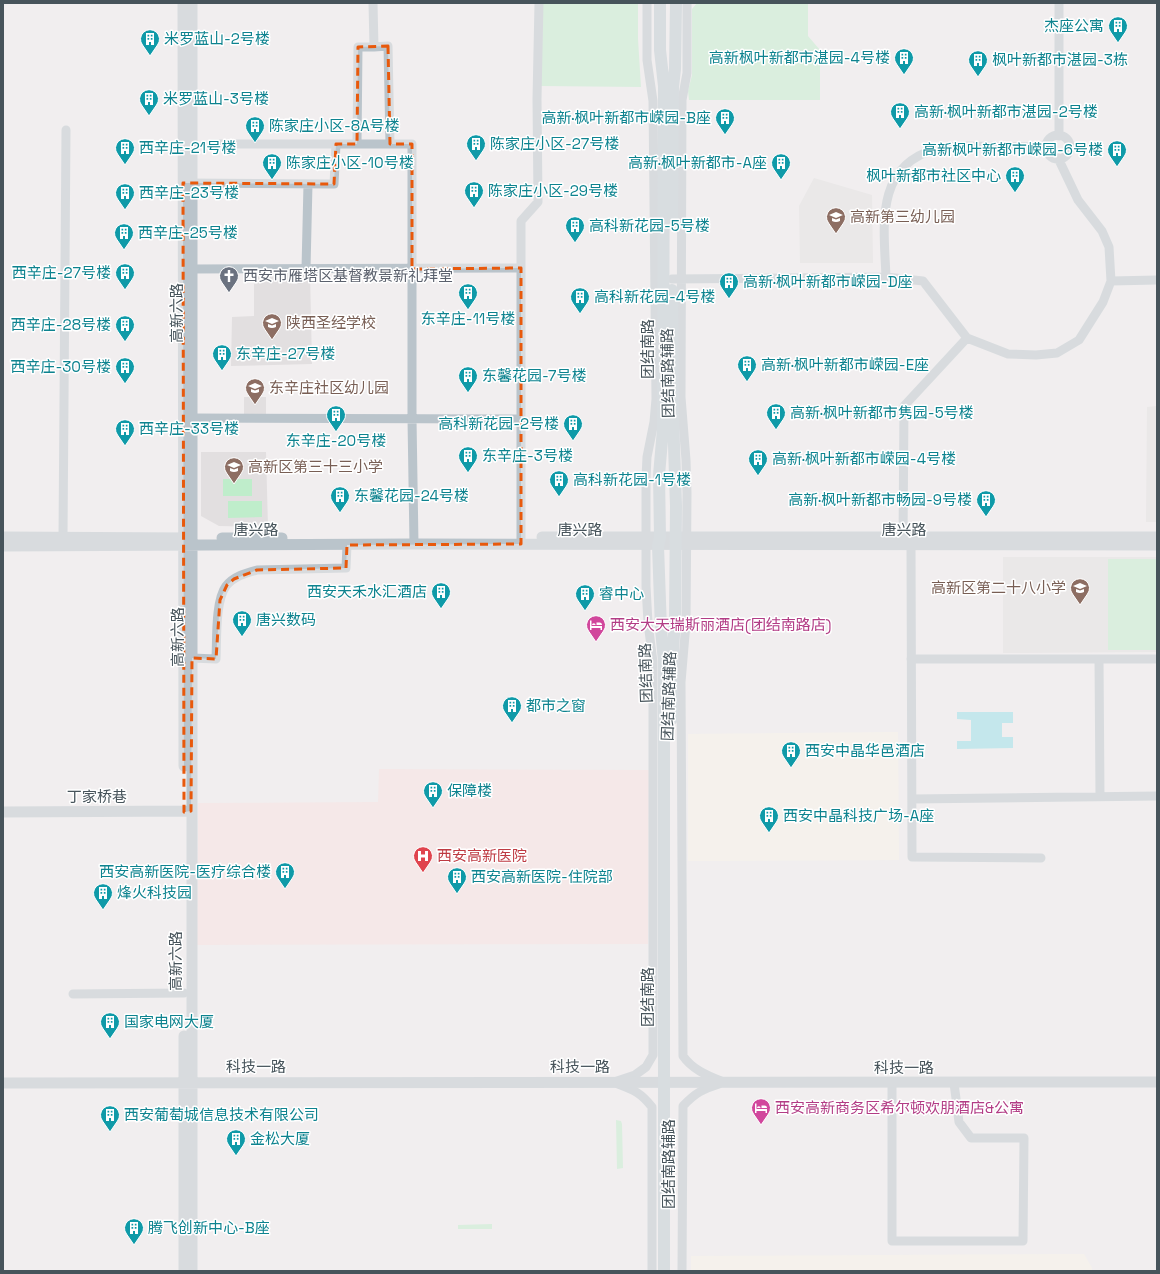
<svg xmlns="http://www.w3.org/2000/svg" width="1160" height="1274" font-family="'Space Grotesk','Noto Sans SC',sans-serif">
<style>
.commercial{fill:#fbf4e8}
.education{fill:#e2dfe0}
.medical{fill:#fae0e0}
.green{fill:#bfedcb}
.water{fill:#8edee8}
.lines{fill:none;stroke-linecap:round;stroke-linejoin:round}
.minor{stroke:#bac4cb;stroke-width:9}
.tertiary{stroke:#bac4cb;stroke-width:11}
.secondary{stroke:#bbc7cf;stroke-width:12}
.marked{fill:none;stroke:#e8590c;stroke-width:3;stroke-dasharray:8 5;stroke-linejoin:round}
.labels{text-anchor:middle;stroke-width:3;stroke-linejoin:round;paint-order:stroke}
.culture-label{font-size:15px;fill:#0d838f;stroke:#fff;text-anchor:start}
.education-label{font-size:15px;fill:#785e54;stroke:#fff;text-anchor:start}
.worship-label{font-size:15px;fill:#5b616d;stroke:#fff;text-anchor:start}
.street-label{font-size:15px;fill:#47545b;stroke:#fff}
.hotel-label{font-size:15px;fill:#b23c85;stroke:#fff;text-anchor:start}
.health-label{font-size:15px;fill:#be3a42;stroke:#fff;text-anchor:start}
</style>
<rect width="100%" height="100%" fill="#f1eeef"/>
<path class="commercial" d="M898,732l1,128 -211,1v-127z
M1084,1254l8,14v3h-401v-15z"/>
<path class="education" d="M814,178l58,17 1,68h-73l-1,-57z
M254,273h56l2,91 -81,2 1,-49 22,-1z
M244,397h22v17h-22z
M1157,406v116h-11l1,-115z
M201,452h65l2,75 -49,-1 -18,-10z
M1003,557h154v95l-154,1z"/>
<path class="medical" d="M379,769l270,1 -1,174 -451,1 1,-142 180,-1z"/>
<path class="green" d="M543,3h95v36l3,48 -100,-1z
M697,3h111v33l12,14v50h-131l-1,-9 4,-16v-66z
M223,479h29v17h-29z
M228,501h34v16l-34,1z
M1108,559h49v91h-49z
M616,1120l5,1 1,3 1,44 -6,1z
M492,1224v5h-34v-4z"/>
<path class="water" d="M957,712h56v11h-11v14h11v11l-56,1v-8h14v-21l-14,-1z"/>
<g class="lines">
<path class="minor" d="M373,3l1,44 14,-1 2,98
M687,3v70l-5,27 -1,297 5,63 1,33 -1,130 -5,59 2,374c9,13 23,19 38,25
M1046 147a12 12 0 1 1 24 0a12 12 0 1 1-24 0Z
M1059,136v-133
M212,144h200v275l2,125
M357,144l1,-97h16
M187,183l147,1 2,-40
M192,269l329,-1
M306,269l2,-85
M886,277c-2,-50 -12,-111 50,-128 8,-2 17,-2 25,-3l85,1
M672,279l214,-2 37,4 44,57 41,16 28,1 21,-2 22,-13 24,-38 8,-21 -2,-34 -7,-16 -24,-31 -20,-42
M1111,281l46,-1
M192,418l329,1
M63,537l3,-407
M903,542l1,-136 63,-68
M521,544v-323l17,-19 -1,-103 2,-96
M911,545l1,312 129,1
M192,658l24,1c1,-19 -1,-58 10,-73 8,-10 20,-13 31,-16l89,-2 1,-23
M911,659h246
M1099,659l1,137
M912,799l245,-3
M73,994l111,-1
M617,1081l18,-6 11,-8 7,-12v-393l-5,-39 -2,-37v-108l1,-21 7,-35 2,-23 -3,-298 -6,-41v-57
M892,1083v158h131l1,-103h-53l-12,-16 -5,-39
M618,1084c16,6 23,9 34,23v164
M682,1271l1,-165c12,-13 20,-17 36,-22"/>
<path class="tertiary" d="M183,3l1,763
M192,3c1,423 -1,845 0,1268
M3,537l187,1
M542,537h615
M222,538h60
M3,546l411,-2 743,1
M3,812l188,-1
M184,1036v235
M3,1083l1154,-1"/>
<path class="secondary" d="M660,3v47l4,36 -1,343 -4,46 1,62 -2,9 3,83 3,33v609
M672,218l1,-131 2,-18 1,-66
M672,719v-54l3,-45 1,-114 -3,-91 -1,-125"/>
</g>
<path d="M0 0H1160V1274H0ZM388,46l2,98h22v125l109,-1v276l-174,1 -1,23 -89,2 -23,9 -7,6 -7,15 -4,59 -24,-1 -1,153 -7,1 -1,-629 151,1 2,-40h21l1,-97z" fill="#f1eeef" fill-opacity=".55" fill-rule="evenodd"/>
<path class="marked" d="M388,46l2,98h22v125l109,-1v276l-174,1 -1,23 -89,2 -23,9 -7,6 -7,15 -4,59 -24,-1 -1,153 -7,1 -1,-629 151,1 2,-40h21l1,-97z"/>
<defs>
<symbol id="building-pin" viewBox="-11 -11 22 30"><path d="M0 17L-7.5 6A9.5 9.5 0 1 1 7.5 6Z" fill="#0f9aa8" stroke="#fff"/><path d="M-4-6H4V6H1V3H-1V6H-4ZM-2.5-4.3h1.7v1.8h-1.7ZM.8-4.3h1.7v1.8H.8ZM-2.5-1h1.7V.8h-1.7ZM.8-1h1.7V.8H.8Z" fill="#fff"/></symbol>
<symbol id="school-pin" viewBox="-11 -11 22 30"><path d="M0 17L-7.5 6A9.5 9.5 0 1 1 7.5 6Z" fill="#8d6e63" stroke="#fff"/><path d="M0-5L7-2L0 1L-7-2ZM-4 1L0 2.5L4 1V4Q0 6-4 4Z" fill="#fff"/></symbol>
<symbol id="church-pin" viewBox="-11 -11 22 30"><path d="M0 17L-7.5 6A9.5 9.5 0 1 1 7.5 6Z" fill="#6b7280" stroke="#fff"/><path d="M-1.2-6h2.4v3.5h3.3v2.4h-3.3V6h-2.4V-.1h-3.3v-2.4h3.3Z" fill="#fff"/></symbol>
<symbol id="university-pin" viewBox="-11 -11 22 30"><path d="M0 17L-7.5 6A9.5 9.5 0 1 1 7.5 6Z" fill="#8d6e63" stroke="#fff"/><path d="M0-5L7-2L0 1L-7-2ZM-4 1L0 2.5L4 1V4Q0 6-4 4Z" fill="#fff"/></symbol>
<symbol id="hotel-pin" viewBox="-11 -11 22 30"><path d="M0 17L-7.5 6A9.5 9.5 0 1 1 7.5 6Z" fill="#d1479c" stroke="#fff"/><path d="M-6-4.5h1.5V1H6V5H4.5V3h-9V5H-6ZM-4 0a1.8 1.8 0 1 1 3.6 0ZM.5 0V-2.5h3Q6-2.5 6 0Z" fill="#fff"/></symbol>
<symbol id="hospital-pin" viewBox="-11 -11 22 30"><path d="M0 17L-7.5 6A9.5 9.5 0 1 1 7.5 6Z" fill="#e0444e" stroke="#fff"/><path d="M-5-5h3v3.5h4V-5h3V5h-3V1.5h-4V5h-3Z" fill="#fff"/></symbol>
</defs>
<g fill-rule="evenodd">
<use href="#building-pin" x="1107" y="15" width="22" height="30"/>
<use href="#building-pin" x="139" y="28" width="22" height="30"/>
<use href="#building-pin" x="893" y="47" width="22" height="30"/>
<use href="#building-pin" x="967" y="49" width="22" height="30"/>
<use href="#building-pin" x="138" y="88" width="22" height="30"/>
<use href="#building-pin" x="889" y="101" width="22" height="30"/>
<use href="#building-pin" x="714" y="107" width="22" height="30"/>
<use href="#building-pin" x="244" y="115" width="22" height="30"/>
<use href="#building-pin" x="465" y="133" width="22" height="30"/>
<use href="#building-pin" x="114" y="137" width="22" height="30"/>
<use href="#building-pin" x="1106" y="139" width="22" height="30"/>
<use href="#building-pin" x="261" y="152" width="22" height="30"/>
<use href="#building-pin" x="770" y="152" width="22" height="30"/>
<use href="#building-pin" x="1004" y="165" width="22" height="30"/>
<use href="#building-pin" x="463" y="180" width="22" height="30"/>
<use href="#building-pin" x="114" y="182" width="22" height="30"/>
<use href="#school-pin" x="825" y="206" width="22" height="30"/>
<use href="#building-pin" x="564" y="215" width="22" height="30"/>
<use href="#building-pin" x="113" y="222" width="22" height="30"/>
<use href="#building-pin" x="114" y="262" width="22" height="30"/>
<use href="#church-pin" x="218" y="265" width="22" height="30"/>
<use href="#building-pin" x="718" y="271" width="22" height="30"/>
<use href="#building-pin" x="457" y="282" width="22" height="30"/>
<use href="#building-pin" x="569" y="286" width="22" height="30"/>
<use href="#university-pin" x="261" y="312" width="22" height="30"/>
<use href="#building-pin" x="114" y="314" width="22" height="30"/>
<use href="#building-pin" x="211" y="343" width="22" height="30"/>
<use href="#building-pin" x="736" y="354" width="22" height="30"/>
<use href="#building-pin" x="114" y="356" width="22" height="30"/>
<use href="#building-pin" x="457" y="365" width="22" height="30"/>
<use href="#school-pin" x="244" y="377" width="22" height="30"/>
<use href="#building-pin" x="765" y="402" width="22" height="30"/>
<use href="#building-pin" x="325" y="404" width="22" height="30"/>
<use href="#building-pin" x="562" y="413" width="22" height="30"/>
<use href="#building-pin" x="114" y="418" width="22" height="30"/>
<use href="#building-pin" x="457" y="445" width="22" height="30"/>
<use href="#building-pin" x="747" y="448" width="22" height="30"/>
<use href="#school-pin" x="223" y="456" width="22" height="30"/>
<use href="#building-pin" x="548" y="469" width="22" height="30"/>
<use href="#building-pin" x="329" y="485" width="22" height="30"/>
<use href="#building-pin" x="975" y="489" width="22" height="30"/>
<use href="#school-pin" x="1069" y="577" width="22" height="30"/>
<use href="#building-pin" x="430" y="581" width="22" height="30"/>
<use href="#building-pin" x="574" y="583" width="22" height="30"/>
<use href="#building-pin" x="231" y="609" width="22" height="30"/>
<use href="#hotel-pin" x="585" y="614" width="22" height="30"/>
<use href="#building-pin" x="501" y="695" width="22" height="30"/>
<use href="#building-pin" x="780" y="740" width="22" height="30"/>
<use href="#building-pin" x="422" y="780" width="22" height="30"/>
<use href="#building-pin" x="758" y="805" width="22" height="30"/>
<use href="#hospital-pin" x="412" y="845" width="22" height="30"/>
<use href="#building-pin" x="274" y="861" width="22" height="30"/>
<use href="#building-pin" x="446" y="866" width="22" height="30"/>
<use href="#building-pin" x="92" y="882" width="22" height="30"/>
<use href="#building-pin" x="99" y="1011" width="22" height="30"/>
<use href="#hotel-pin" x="750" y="1097" width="22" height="30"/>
<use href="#building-pin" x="99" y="1104" width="22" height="30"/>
<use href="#building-pin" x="225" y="1128" width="22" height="30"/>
<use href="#building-pin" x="123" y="1217" width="22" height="30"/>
</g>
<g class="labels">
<g class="culture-label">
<text x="1104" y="31" text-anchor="end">杰座公寓</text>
<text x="164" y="44">米罗蓝山-2号楼</text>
<text x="890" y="63" text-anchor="end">高新枫叶新都市湛园-4号楼</text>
<text x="992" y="65">枫叶新都市湛园-3栋</text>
<text x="163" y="104">米罗蓝山-3号楼</text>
<text x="914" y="117">高新·枫叶新都市湛园-2号楼</text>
<text x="711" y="123" text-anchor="end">高新·枫叶新都市嵘园-B座</text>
<text x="269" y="131">陈家庄小区-8A号楼</text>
<text x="490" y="149">陈家庄小区-27号楼</text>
<text x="139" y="153">西辛庄-21号楼</text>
<text x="1103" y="155" text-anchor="end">高新枫叶新都市嵘园-6号楼</text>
<text x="286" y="168">陈家庄小区-10号楼</text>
<text x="767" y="168" text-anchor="end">高新·枫叶新都市-A座</text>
<text x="1001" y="181" text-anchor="end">枫叶新都市社区中心</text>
<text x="488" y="196">陈家庄小区-29号楼</text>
<text x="139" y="198">西辛庄-23号楼</text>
<text x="589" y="231">高科新花园-5号楼</text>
<text x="138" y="238">西辛庄-25号楼</text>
<text x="111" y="278" text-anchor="end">西辛庄-27号楼</text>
<text x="743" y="287">高新·枫叶新都市嵘园-D座</text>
<text x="594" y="302">高科新花园-4号楼</text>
<text x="468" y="324" text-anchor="middle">东辛庄-11号楼</text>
<text x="111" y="330" text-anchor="end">西辛庄-28号楼</text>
<text x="236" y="359">东辛庄-27号楼</text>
<text x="761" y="370">高新·枫叶新都市嵘园-E座</text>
<text x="111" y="372" text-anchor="end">西辛庄-30号楼</text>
<text x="482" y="381">东馨花园-7号楼</text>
<text x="790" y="418">高新·枫叶新都市隽园-5号楼</text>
<text x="559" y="429" text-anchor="end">高科新花园-2号楼</text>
<text x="139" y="434">西辛庄-33号楼</text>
<text x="336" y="446" text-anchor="middle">东辛庄-20号楼</text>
<text x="482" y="461">东辛庄-3号楼</text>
<text x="772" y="464">高新·枫叶新都市嵘园-4号楼</text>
<text x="573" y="485">高科新花园-1号楼</text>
<text x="354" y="501">东馨花园-24号楼</text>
<text x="972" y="505" text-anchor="end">高新·枫叶新都市畅园-9号楼</text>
<text x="427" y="597" text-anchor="end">西安天禾水汇酒店</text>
<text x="599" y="599">睿中心</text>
<text x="256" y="625">唐兴数码</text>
<text x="526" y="711">都市之窗</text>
<text x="805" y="756">西安中晶华邑酒店</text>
<text x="447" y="796">保障楼</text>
<text x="783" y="821">西安中晶科技广场-A座</text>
<text x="271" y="877" text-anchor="end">西安高新医院-医疗综合楼</text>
<text x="471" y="882">西安高新医院-住院部</text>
<text x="117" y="898">烽火科技园</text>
<text x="124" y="1027">国家电网大厦</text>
<text x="124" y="1120">西安葡萄城信息技术有限公司</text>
<text x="250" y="1144">金松大厦</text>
<text x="148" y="1233">腾飞创新中心-B座</text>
</g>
<g class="education-label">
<text x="850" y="222">高新第三幼儿园</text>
<text x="286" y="328">陕西圣经学校</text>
<text x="269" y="393">东辛庄社区幼儿园</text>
<text x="248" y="472">高新区第三十三小学</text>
<text x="1066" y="593" text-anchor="end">高新区第二十八小学</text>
</g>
<g class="worship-label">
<text x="243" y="281">西安市雁塔区基督教景新礼拜堂</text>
</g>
<g class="street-label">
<text transform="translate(177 313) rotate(-90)" y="5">高新六路</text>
<text transform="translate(648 349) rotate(-90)" y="5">团结南路</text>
<text transform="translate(668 373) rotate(-91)" y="5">团结南路辅路</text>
<text x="256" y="535">唐兴路</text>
<text x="580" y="535">唐兴路</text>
<text x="904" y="535">唐兴路</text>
<text transform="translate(178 637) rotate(-90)" y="5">高新六路</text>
<text transform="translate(646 673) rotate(-92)" y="5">团结南路</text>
<text transform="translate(669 696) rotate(-88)" y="5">团结南路辅路</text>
<text x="97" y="802">丁家桥巷</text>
<text transform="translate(176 961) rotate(-90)" y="5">高新六路</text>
<text transform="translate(648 997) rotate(-90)" y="5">团结南路</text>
<text x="256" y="1072">科技一路</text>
<text x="580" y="1072">科技一路</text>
<text x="904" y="1073">科技一路</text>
<text transform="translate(669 1164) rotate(-90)" y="5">团结南路辅路</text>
</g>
<g class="hotel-label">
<text x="610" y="630">西安大天瑞斯丽酒店(团结南路店)</text>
<text x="775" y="1113">西安高新商务区希尔顿欢朋酒店&amp;公寓</text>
</g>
<g class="health-label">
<text x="437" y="861">西安高新医院</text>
</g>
</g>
<rect width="1160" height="1274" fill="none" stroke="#47545b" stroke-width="8"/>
</svg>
